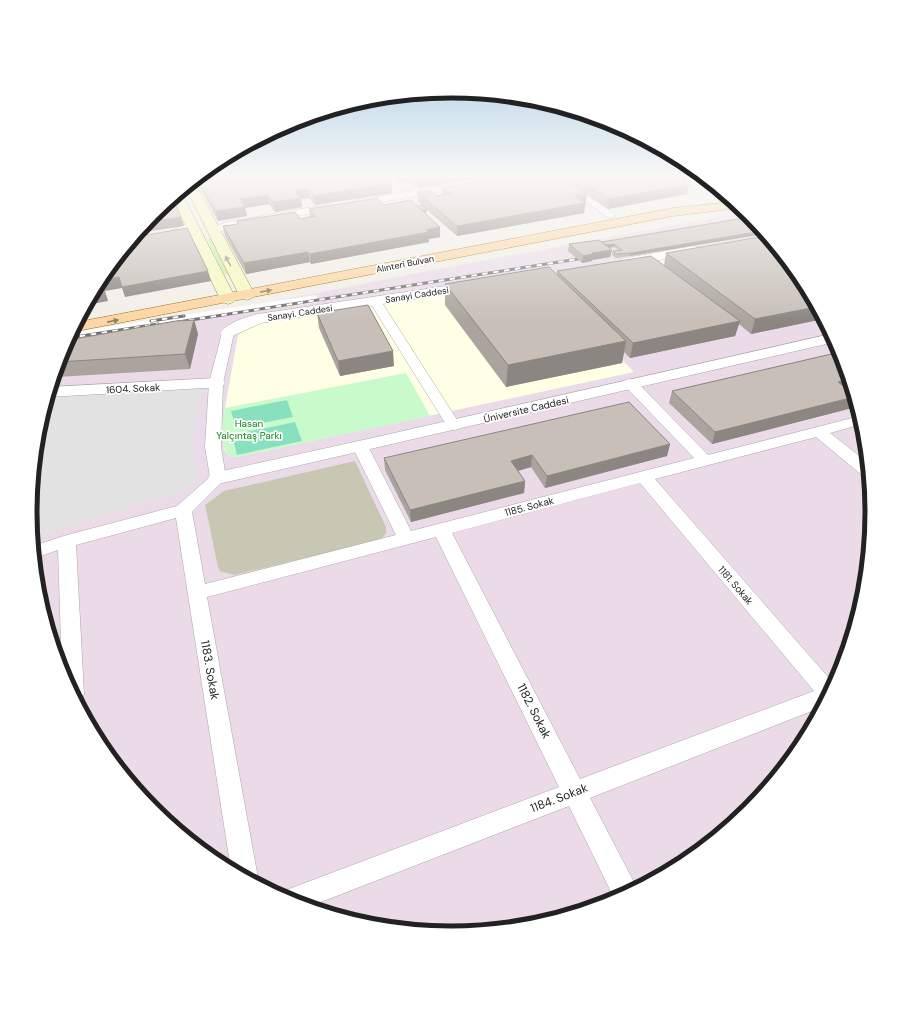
<svg xmlns="http://www.w3.org/2000/svg" width="902" height="1025" font-family="'DM Sans',sans-serif">
<style>
.industrial{fill:#ebdbe8}
.education{fill:#ffffe5}
.construction{fill:#c7c7b4}
.grass{fill:#cdebb0}
.park{fill:#c8facc}
.pitch{fill:#88e0be}
.parking{fill:#e2e2e2}
.pier{fill:#fff}
.lines{fill:none;stroke-linecap:round;stroke-linejoin:round}
.minor-casing{stroke:#a9a9a9;stroke-width:1}
.tertiary-casing{stroke:#a9a9a9;stroke-width:1}
.secondary-casing{stroke:#707d05;stroke-width:1}
.primary-casing{stroke:#a06b00;stroke-width:1}
.minor{fill:#fff;fill-rule:evenodd}
.tertiary{fill:#fff;fill-rule:evenodd}
.secondary{fill:#f7fabf;fill-rule:evenodd}
.primary{fill:#fcd6a4;fill-rule:evenodd}
.rail-casing{stroke:#707070;stroke-width:3}
.rail{stroke:#fff;stroke-width:2;stroke-dasharray:5.5;stroke-linecap:butt}
.wall{fill:#aba49e}
.shaded-wall{fill:#8b8681}
.building{fill:#c7bfb8;stroke:#8b8681}
.oneway{fill:#979978}
.oneway2{fill:#8f7c63}
.labels{text-anchor:middle;stroke-width:3.5;stroke-linejoin:round;paint-order:stroke}
.far-street-label{font-size:9px;fill:#222;stroke:#fff}
.street-label{font-size:10px;fill:#222;stroke:#fff}
.park-label{font-size:10px;fill:#0c8416;stroke:#fff}
.near-street-label{font-size:12px;fill:#222;stroke:#fff}
.rim{fill:none;stroke:#222;stroke-width:5}
</style>
<rect width="100%" height="100%" fill="#f2efe9"/>
<path class="industrial" d="M745,212l56,67 39,73 24,79 8,82 -8,82 -24,79 -39,73 -52,63 -64,53 -73,39 -79,23 -82,8 -82,-8 -79,-24 -73,-39 -64,-52 -52,-64 -39,-73 -24,-79 -8,-82 8,-82 24,-79 5,-9 366,-72z"/>
<path class="education" d="M767,243l9,5 25,31 -210,50 43,43 -398,85 -7,-1 -5,-6 -2,-18 3,-24 13,-73 17,-12z"/>
<path class="construction" d="M355,461l31,66v6l-5,7 -147,35 -14,-4 -2,-4 -13,-62 19,-14z"/>
<path class="grass" d="M213,238l17,36 -6,1 -17,-36z"/>
<path class="park" d="M406,373l24,43 -194,41 -7,-1c-11,-12 -6,-33 -4,-48z"/>
<path class="pitch" d="M287,400l6,17 -57,11 -5,-17z
M295,422l7,19 -65,14 -5,-20z"/>
<path class="parking" d="M203,388l-10,50 5,41 -12,11 -153,48 -3,-26 8,-82 10,-32z"/>
<path class="pier" d="M316,295l3,7 -251,37 4,-7z"/>
<g class="lines">
<defs>
<path id="minor" d="M199,177h25l-4,3 -26,1z
M549,177h11l56,38 -5,3 -3,-1z
M678,177h11l30,17 -2,2h-6z
M465,182l3,1 2,2 -2,2 -111,19 -5,-3 5,-3z
M331,204l5,3 -2,2 -104,19 -17,6 -5,-3 1,-2 18,-7z
M191,222l4,1 1,2 -1,2 -19,9h-8l-1,-2 1,-2z
M375,297l4,1 2,3 80,125 -2,3 -5,1 -5,-1 -2,-3 -78,-125 2,-3z
M228,329l4,1 2,3 -11,50 -2,64 5,31 -34,34 13,72 191,-49 -43,-87 3,-3 5,-2 5,2 3,3 42,83 283,-73 -69,-72 -2,-3 2,-3 5,-1 5,1 73,75 152,-39 2,8 -32,9 37,29 1,14 -6,-1 -46,-38 -161,42 179,205 -12,23 -232,91 47,90 -22,12 -46,-94 -261,101 -18,-6 -11,-5 2,-4 278,-105 -123,-250 -229,60 51,281 -2,5 -25,-13 -55,-352 -100,27 8,149 -3,7 -4,1 -15,-29 -4,-123 -23,8 -2,-12 34,-11 110,-29 33,-29 -5,-30 4,-64 13,-50 2,-3zM640,483l174,208 -234,88 -128,-246z"/>
<path id="tertiary" d="M694,246l5,1 2,3 -2,3 -73,13 -5,-1 -2,-3 2,-3 5,-1z
M473,282l5,1 2,3 -2,3 -217,34 -33,15 -6,-2 -2,-3c8,-11 26,-16 38,-19z
M831,334l4,8 -617,142 -7,-1 -3,-5 3,-5 7,-1 154,-34z
M216,378l6,1 3,4 -3,4 -174,10 3,-10z"/>
<path id="secondary" d="M194,181l61,114 -3,3 -5,2 -5,-2 -3,-3 -53,-107z
M181,192l55,107 -3,3 -5,2 -5,-2 -3,-3 -47,-100z"/>
<path id="primary" d="M733,202l7,6 -67,8 -601,116 6,-10 595,-114z"/>
</defs>
<use href="#minor" class="minor-casing"/>
<use href="#tertiary" class="tertiary-casing"/>
<use href="#secondary" class="secondary-casing"/>
<use href="#primary" class="primary-casing"/>
<use href="#minor" class="minor"/>
<use href="#tertiary" class="tertiary"/>
<use href="#secondary" class="secondary"/>
<use href="#primary" class="primary"/>
<defs>
<path id="rail" d="M151,321l33,-5
M178,322l400,-63
M69,338l89,-14"/>
</defs>
<use href="#rail" class="rail-casing"/>
<use href="#rail" class="rail"/>
</g>
<path class="wall" d="M224,177h161l7,16 -77,12 -6,-7 -8,1 1,8 -27,5 -6,-8 -24,4 2,8 -29,5 -19,-34 -2,-8 17,3 11,-1z
M392,177h92l-66,11 -8,-6 -11,1z
M537,177h150l-1,6 1,11 -79,15 -21,-14 -3,18 -127,23 -30,-26v2l-2,1 15,24 -11,2v3l-118,22 -1,-2 -64,12 -21,-38 -2,-10 14,-2v-3l63,-2 10,-2 -1,-8 75,-4 33,1 5,-1 -4,-4 -1,-9 20,4 6,-1 -1,-7 92,-9h3z
M696,177h7l5,5h-2z
M750,217l14,17 -134,22 -14,2 -4,-3 1,-4 5,-1 -4,-3 -5,1 3,2 -2,7 -18,3v1l-10,2 -14,-12 1,-7 33,-2z
M666,253l135,26 22,40 -72,15 -12,-10 -4,12 -105,22 -6,-6 -2,11 -116,24 -61,-82v-21l112,-10v-3l107,-6z
M317,313l77,53 -54,10 -21,-48z
M194,320l4,14 -8,35 -133,8 -2,-4 7,-22z
M840,352l12,40 -3,-2 3,18 -140,36 -43,-41 3,-12z
M670,444l-3,12 -122,32 -14,-21 -13,4 7,10 -1,12 -113,29 -26,-52 -1,-12z"/>
<path class="shaded-wall" d="M398,177h12v5l-11,1z
M427,177h57l-66,11v-9z
M683,177h4l-2,9 4,-1 -2,9 -79,15 1,-10 67,-20z
M392,183v10l-77,12 -1,-9z
M308,189l1,9 -8,1 1,8 -27,5 -2,-10 22,-11z
M587,194l-3,19 -127,23v-10l118,-30z
M268,195l1,9 -24,4 2,8 -29,5 -2,-10 24,-12z
M427,209v3l-9,2v-3z
M181,217l3,9 -46,7 10,-11z
M440,227v10l-11,2v3l-118,22 -1,-10z
M762,231l2,3 -134,22 1,-3z
M614,244v3l-9,1 1,-3z
M612,250l-2,7 -18,3v1l-10,2 1,-7 9,-3z
M308,252l2,10 -64,12 -2,-11z
M208,271l3,10 -86,16 -3,-9 -17,3 3,10 -21,4 7,-13 8,-12 17,-3z
M816,307l7,12 -72,15 4,-15z
M194,320l4,14 -8,35 -5,-15z
M740,321l-5,15 -105,22 3,-15z
M626,341l-4,22 -116,24 2,-22z
M393,351l1,15 -54,10 -2,-15z
M849,380l2,6 -2,4 -16,4 5,-12z
M854,397l1,4 -3,7 -140,36 3,-12z
M670,444l-3,12 -122,32 2,-12z
M532,455l-1,12 -21,6 1,-12z
M525,481l-1,12 -113,29 -1,-12z"/>
<path class="building" d="M202,177h9l3,5 14,-1 -2,-4h159l7,6 -78,13 -6,-7 -13,2 5,7 -27,4 -5,-7 -28,4 5,8 -29,4 -19,-32z
M416,177h11l-9,2z
M506,177h25l3,2 12,-2h14l27,17 -12,2 10,7 -128,23 -40,-34 13,-2 7,6 13,-2 -8,-6z
M574,177h109l-7,2 13,6 -80,14z
M377,198l7,7 27,-5 29,27 -14,3 3,2 -119,22 -2,-2 -64,11 -21,-37 15,-2 -1,-3 58,-9 5,7 15,-3 -6,-7z
M173,199l8,18 -33,5 5,-7z
M422,205l5,4 -5,1 -5,-4z
M750,217l12,14 -131,22 -14,1 -4,-3 9,-1 -8,-6 -8,1 -4,-3z
M187,228l21,43 -86,16 -3,-10 -17,3 2,10 -10,2 7,-14 34,-41z
M766,236l35,43 15,28 -61,12 -89,-66z
M599,240l13,10 -20,3 1,1 -10,2 -14,-12z
M651,256l89,65 -107,22 -76,-72z
M549,267l77,74 -118,24 -63,-81z
M368,305l25,46 -55,10 -21,-48z
M194,320l-9,34 -126,8 3,-11 6,-11 108,-19z
M840,352l9,28 -11,2 15,11 1,4 -139,35 -43,-41z
M629,402l41,42 -123,32 -15,-21 -21,6 14,20 -115,29 -26,-52z"/>
<defs><path id="oneway-solid" d="M-6-.8H1V-3.2L6.5 0L1 3.2V.8H-6Z"/></defs>
<use class="oneway" href="#oneway-solid" transform="translate(228 261) rotate(-118)"/>
<g class="oneway2">
<use href="#oneway-solid" transform="translate(266 291) rotate(-11)"/>
<use href="#oneway-solid" transform="translate(113 321) rotate(-11)"/>
</g>
<linearGradient id="sky" x2="0" y2="1"><stop stop-color="#8fc0e4"/><stop offset="0.55" stop-color="#f9f8f5"/><stop offset="1" stop-color="#f9f8f5" stop-opacity="0"/></linearGradient>
<rect width="902" height="321" fill="url(#sky)"/>
<g class="labels">
<g class="far-street-label">
<text transform="translate(405 264) rotate(-11)" y="3">Alınteri Bulvarı</text>
<text transform="translate(417 295) rotate(-9)" y="3">Sanayi Caddesi</text>
<text transform="translate(300 313) rotate(-9)" y="3">Sanayi. Caddesi</text>
</g>
<g class="street-label">
<text transform="translate(133 388) rotate(-3)" y="4">1604. Sokak</text>
<text transform="translate(526 409) rotate(-13)" y="4">Üniversite Caddesi</text>
<text transform="translate(529 506) rotate(-15)" y="4">1185. Sokak</text>
<text transform="translate(736 585) rotate(49)" y="4">1181. Sokak</text>
</g>
<g class="park-label">
<text x="249" y="427">Hasan<tspan x="249" dy="12">Yalçıntaş Parkı</tspan></text>
</g>
<g class="near-street-label">
<text transform="translate(210 670) rotate(80)" y="4">1183. Sokak</text>
<text transform="translate(534 711) rotate(63)" y="4">1182. Sokak</text>
<text transform="translate(559 798) rotate(-21)" y="4">1184. Sokak</text>
</g>
</g>
<path d="M0 0H902V1025H0ZM37 512a414 414 0 1 1 828 0a414 414 0 1 1-828 0Z" fill="#fff" fill-rule="evenodd"/>
<path class="rim" d="M37 512a414 414 0 1 1 828 0a414 414 0 1 1-828 0Z"/>
</svg>
